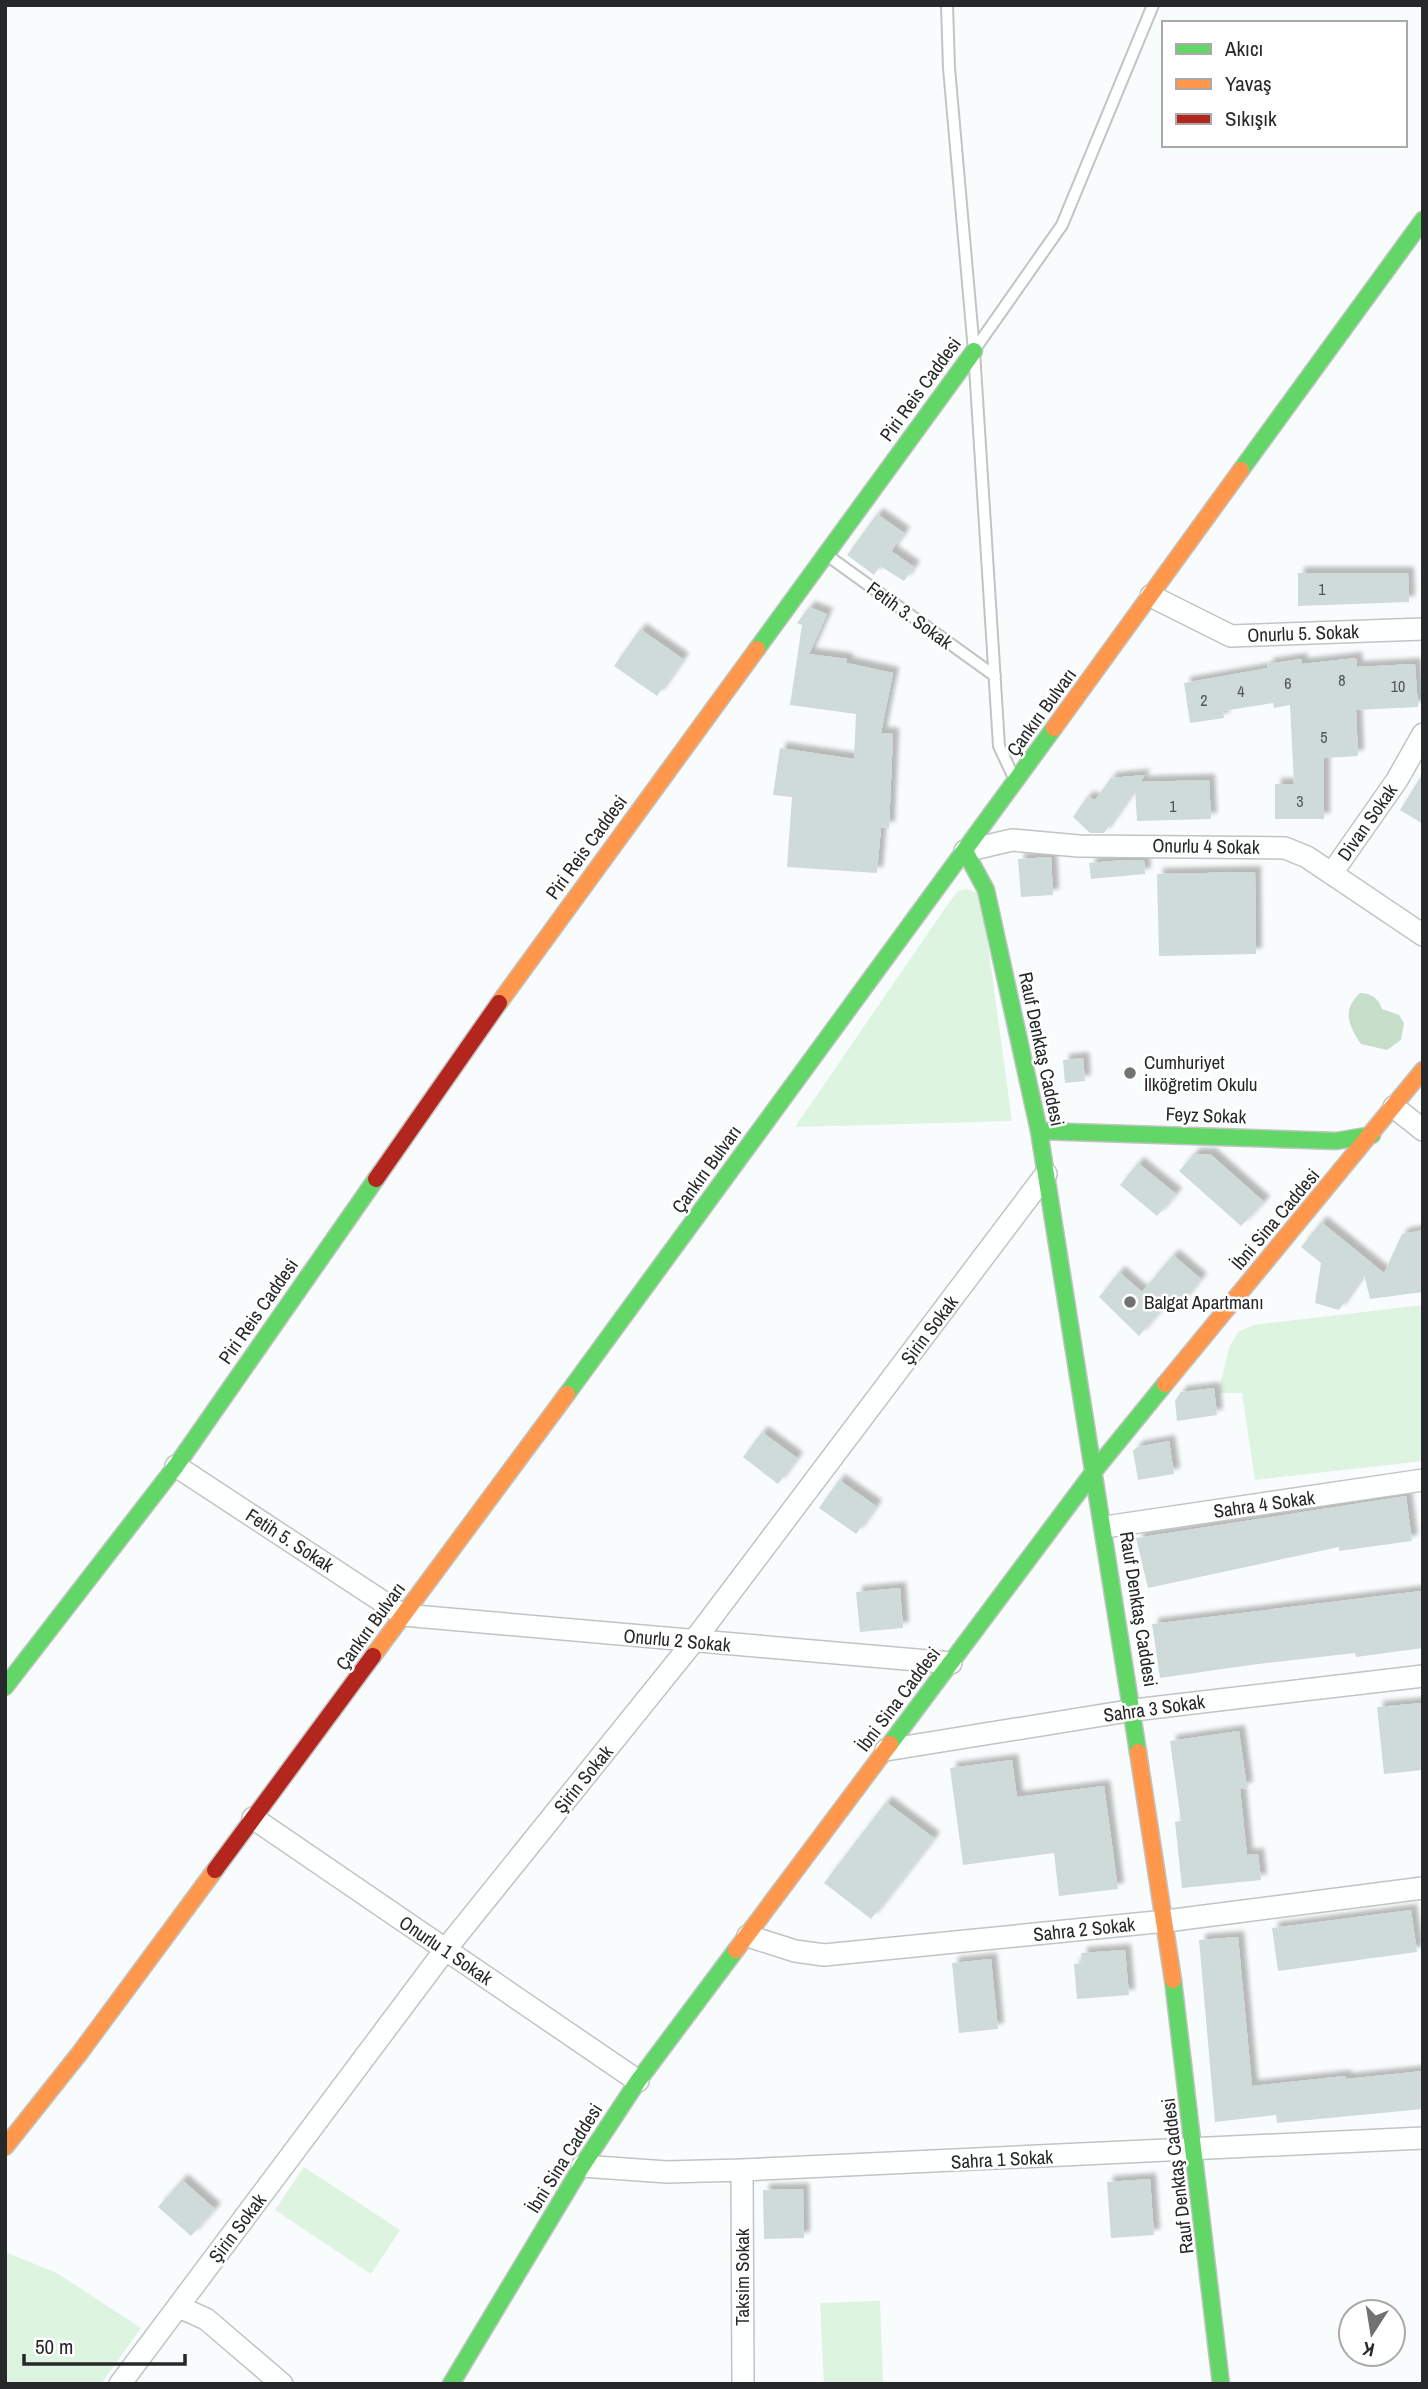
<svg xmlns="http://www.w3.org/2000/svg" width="1428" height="2389" font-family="'Archivo Narrow',sans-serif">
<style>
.green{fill:#ddf4e0}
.forest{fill:#c6deca}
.building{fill:#cfdbd8;filter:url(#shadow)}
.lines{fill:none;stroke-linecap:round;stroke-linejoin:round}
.lane-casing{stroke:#c1c4c4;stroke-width:14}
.street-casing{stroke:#c1c4c4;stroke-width:24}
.fast-casing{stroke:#c1c4c4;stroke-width:19}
.slow-casing{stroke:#c1c4c4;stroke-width:19}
.jam-casing{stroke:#c1c4c4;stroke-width:19}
.lane{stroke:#feffff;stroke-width:10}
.street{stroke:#feffff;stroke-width:21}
.fast{stroke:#63d668;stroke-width:16}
.slow{stroke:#ff974d;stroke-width:16}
.jam{stroke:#b3261e;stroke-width:16}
.poi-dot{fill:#707273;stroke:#fff;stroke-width:2.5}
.labels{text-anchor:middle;stroke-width:5;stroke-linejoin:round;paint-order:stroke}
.number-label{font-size:16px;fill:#515555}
.street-label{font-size:19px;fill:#272829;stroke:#fff}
.poi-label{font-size:19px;fill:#272829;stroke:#fff;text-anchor:start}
</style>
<defs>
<filter id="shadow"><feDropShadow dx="6" dy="-6" stdDeviation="2" flood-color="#0004"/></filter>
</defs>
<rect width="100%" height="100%" fill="#f9fcfc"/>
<path class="green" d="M967,889l14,5 31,227 -217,6 153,-223 10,-13z
M1423,1305v156l-168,19 -13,-87h-24l11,-45 9,-16 16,-7z
M304,2167l96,63 -29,44 -96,-64z
M5,2252l52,21 84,55 -40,56h-96z
M880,2301l3,83h-59l-4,-81z"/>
<path class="forest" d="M1360,993c11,0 19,6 22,16l17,6 5,8 -3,17 -14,10 -26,-6c-13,-19 -19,-34 -1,-51z"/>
<path class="building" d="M877,514l27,19 -13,18 23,16 -10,14 -24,-15 -6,9 -27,-20z
M1298,573h110l1,29 -111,4z
M809,607l18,7 -18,40 38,5v4l46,10 -12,60 12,1 -4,94 -8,-1 -4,46 -90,-6 5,-70 -19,-2 7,-47 74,11 2,-45 -66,-9 12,-80 -5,-2z
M640,629l43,30 -26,37 -43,-30z
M1356,658l1,9 58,-3 3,43 -62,3 2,46 -34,2v61h-49v-35h19l-4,-79 -16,3 -1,-5 -50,8 1,7 -34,5 -6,-40 84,-15 -1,-4 34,-5 1,5z
M1423,773v51l-23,-14z
M1145,775l-5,7 69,-2 2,39 -74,2 -2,-32 -31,44h-14l-17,-16 14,-20 8,3 16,-22z
M1051,857l2,38 -32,2 -3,-38z
M1124,860h20l1,14 -54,5 -2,-16z
M1255,872l1,82 -97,2 -2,-82z
M1083,1058l2,23 -20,2 -2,-23z
M1194,1154h16l54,48 -23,24 -62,-55z
M1138,1163l38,31 -19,22 -37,-31z
M1321,1222l63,51 18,-39 21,-4v62l-53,7 -6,-25 -25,36 -24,-7 6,-40 -20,-16z
M1173,1255l28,24 -19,23 -9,-7 -34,41 -40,-39 20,-25 23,20z
M1214,1388l3,27 -40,6 -2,-20 6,-9z
M762,1432l35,26 -19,26 -35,-27z
M1169,1441l5,33 -36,6 -5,-29 4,-4z
M839,1480l37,26 -20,28 -37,-26z
M1406,1496l6,45 -73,10v-4l-191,41 -12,-50z
M900,1588l3,40 -43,4 -4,-40z
M1421,1591l2,57 -67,9 -1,-4 -105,12 -90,13 -8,-54z
M1423,1703v67l-39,4 -7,-67z
M1239,1731l8,57 -7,1 7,66 11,-1 3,26 -79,8 -7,-66 6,-1 -11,-80z
M1012,1760l5,37 87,-11 14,103 -59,7 -5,-43 -91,12 -13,-97z
M886,1802l48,36 -63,81 -47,-36z
M1411,1910l6,42 -139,19 -6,-43z
M1238,1937l14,149 93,-10 1,3 77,-8v38l-146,14 -1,-8 -61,7 -16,-182z
M1125,1950l4,45 -52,4 -3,-35 8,-1 -1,-10z
M991,1959l7,70 -39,4 -7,-70z
M1150,2179l4,56 -43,3 -4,-56z
M182,2180l33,29 -24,27 -33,-29z
M803,2189l1,49 -40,1 -1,-49z"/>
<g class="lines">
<defs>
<path id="lane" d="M947,5l2,63 25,283 25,395 15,32
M975,349l87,-124 91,-220
M828,556l167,120"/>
<path id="street" d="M1151,596l80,40 192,-7
M965,851l47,-11 67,6 206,2 22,9 116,78
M1332,873l65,-93 26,-46
M1394,1107l29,23
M176,1466l227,149 548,48
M1105,1527l318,-47
M886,1750l248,-40 289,-34
M253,1818l385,263
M748,1936l47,15 29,4 342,-34 257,-33
M582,2166l85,6 75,-2 681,-32
M742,2170l1,214
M179,2307l27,12 76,65
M120,2384l325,-434 248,-308 353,-468"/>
<path id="fast" d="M1241,470l182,-250
M757,649l217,-298
M965,851l21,39 53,241 99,621
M1039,1131l297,10 36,-6
M567,1394l487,-666
M5,1687l171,-221 200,-287
M890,1744l205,-274 70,-86
M1173,1980l48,404
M451,2384l131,-218 56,-85 98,-131"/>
<path id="slow" d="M1054,728l187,-258
M499,1003l258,-354
M1165,1384l258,-314
M373,1656l194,-262
M1138,1752l35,228
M736,1950l154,-206
M5,2147l74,-93 136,-184"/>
<path id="jam" d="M376,1179l123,-176
M215,1870l158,-214"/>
</defs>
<use href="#lane" class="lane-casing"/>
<use href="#street" class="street-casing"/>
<use href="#fast" class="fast-casing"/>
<use href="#slow" class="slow-casing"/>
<use href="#jam" class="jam-casing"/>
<use href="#lane" class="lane"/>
<use href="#street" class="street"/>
<use href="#fast" class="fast"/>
<use href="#slow" class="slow"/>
<use href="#jam" class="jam"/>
</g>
<g class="poi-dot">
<circle cx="1130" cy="1073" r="7"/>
<circle cx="1130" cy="1302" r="7"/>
</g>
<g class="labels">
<g class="number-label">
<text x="1322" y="595">1</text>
<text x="1342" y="686">8</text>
<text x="1288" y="689">6</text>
<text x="1398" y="692">10</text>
<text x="1241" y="697">4</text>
<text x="1204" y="706">2</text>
<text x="1324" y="743">5</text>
<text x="1300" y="807">3</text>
<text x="1173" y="812">1</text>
</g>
<g class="street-label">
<text transform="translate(920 389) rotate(-54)" y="7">Piri Reis Caddesi</text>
<text transform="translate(910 615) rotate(36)" y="7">Fetih 3. Sokak</text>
<text transform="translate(1303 633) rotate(-2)" y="7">Onurlu 5. Sokak</text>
<text transform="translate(1041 712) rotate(-54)" y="7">Çankırı Bulvarı</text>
<text transform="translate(1367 822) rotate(-55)" y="7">Divan Sokak</text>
<text transform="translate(1206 846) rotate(1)" y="7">Onurlu 4 Sokak</text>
<text transform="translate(586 847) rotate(-54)" y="7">Piri Reis Caddesi</text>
<text transform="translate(1042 1049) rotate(78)" y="7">Rauf Denktaş Caddesi</text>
<text transform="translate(1206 1115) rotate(2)" y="7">Feyz Sokak</text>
<text transform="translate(706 1169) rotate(-54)" y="7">Çankırı Bulvarı</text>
<text transform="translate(1275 1219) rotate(-50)" y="7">İbni Sina Caddesi</text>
<text transform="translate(258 1311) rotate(-55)" y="7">Piri Reis Caddesi</text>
<text transform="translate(929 1330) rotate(-53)" y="7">Şirin Sokak</text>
<text transform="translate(1264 1504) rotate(-8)" y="7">Sahra 4 Sokak</text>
<text transform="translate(290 1540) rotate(33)" y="7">Fetih 5. Sokak</text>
<text transform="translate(1139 1609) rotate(81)" y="7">Rauf Denktaş Caddesi</text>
<text transform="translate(370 1626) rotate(-54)" y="7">Çankırı Bulvarı</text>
<text transform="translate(677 1640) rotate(5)" y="7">Onurlu 2 Sokak</text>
<text transform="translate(898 1699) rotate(-53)" y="7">İbni Sina Caddesi</text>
<text transform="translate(1154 1708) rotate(-8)" y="7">Sahra 3 Sokak</text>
<text transform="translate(583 1779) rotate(-51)" y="7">Şirin Sokak</text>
<text transform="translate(1084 1929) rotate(-6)" y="7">Sahra 2 Sokak</text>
<text transform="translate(446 1950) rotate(34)" y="7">Onurlu 1 Sokak</text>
<text transform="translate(564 2158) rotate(-58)" y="7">İbni Sina Caddesi</text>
<text transform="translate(1002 2159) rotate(-3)" y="7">Sahra 1 Sokak</text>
<text transform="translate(1177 2176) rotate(-97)" y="7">Rauf Denktaş Caddesi</text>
<text transform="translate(237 2228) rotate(-53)" y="7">Şirin Sokak</text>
<text transform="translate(742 2277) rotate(-90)" y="7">Taksim Sokak</text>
</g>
<g class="poi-label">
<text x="1144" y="1069">Cumhuriyet<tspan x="1144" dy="22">İlköğretim Okulu</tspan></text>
<text x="1144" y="1309">Balgat Apartmanı</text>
</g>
</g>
<rect width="1428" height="2389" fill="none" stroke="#272829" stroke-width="14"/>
<rect x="1162" y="21" width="245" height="126" fill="#ffffff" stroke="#a9a9a9" stroke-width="2"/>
<rect x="1176" y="44" width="35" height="10" fill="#63d668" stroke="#a9a9a9" stroke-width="2"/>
<text x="1225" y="56" font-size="21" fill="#272829">Akıcı</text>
<rect x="1176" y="79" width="35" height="10" fill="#ff974d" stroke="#a9a9a9" stroke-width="2"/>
<text x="1225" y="91" font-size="21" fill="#272829">Yavaş</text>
<rect x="1176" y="114" width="35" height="10" fill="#b3261e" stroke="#a9a9a9" stroke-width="2"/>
<text x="1225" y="126" font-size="21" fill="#272829">Sıkışık</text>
<g transform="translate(1372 2333) rotate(192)"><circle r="33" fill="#ffffff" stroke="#a9a9a9" stroke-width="2"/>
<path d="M0-5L12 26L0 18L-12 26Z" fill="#707273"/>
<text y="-10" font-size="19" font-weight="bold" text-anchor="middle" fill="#272829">K</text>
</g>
<path d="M24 2354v10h161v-10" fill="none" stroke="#272829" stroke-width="3.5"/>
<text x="35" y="2354" font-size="21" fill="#272829" stroke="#ffffff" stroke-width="5" paint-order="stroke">50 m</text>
</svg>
